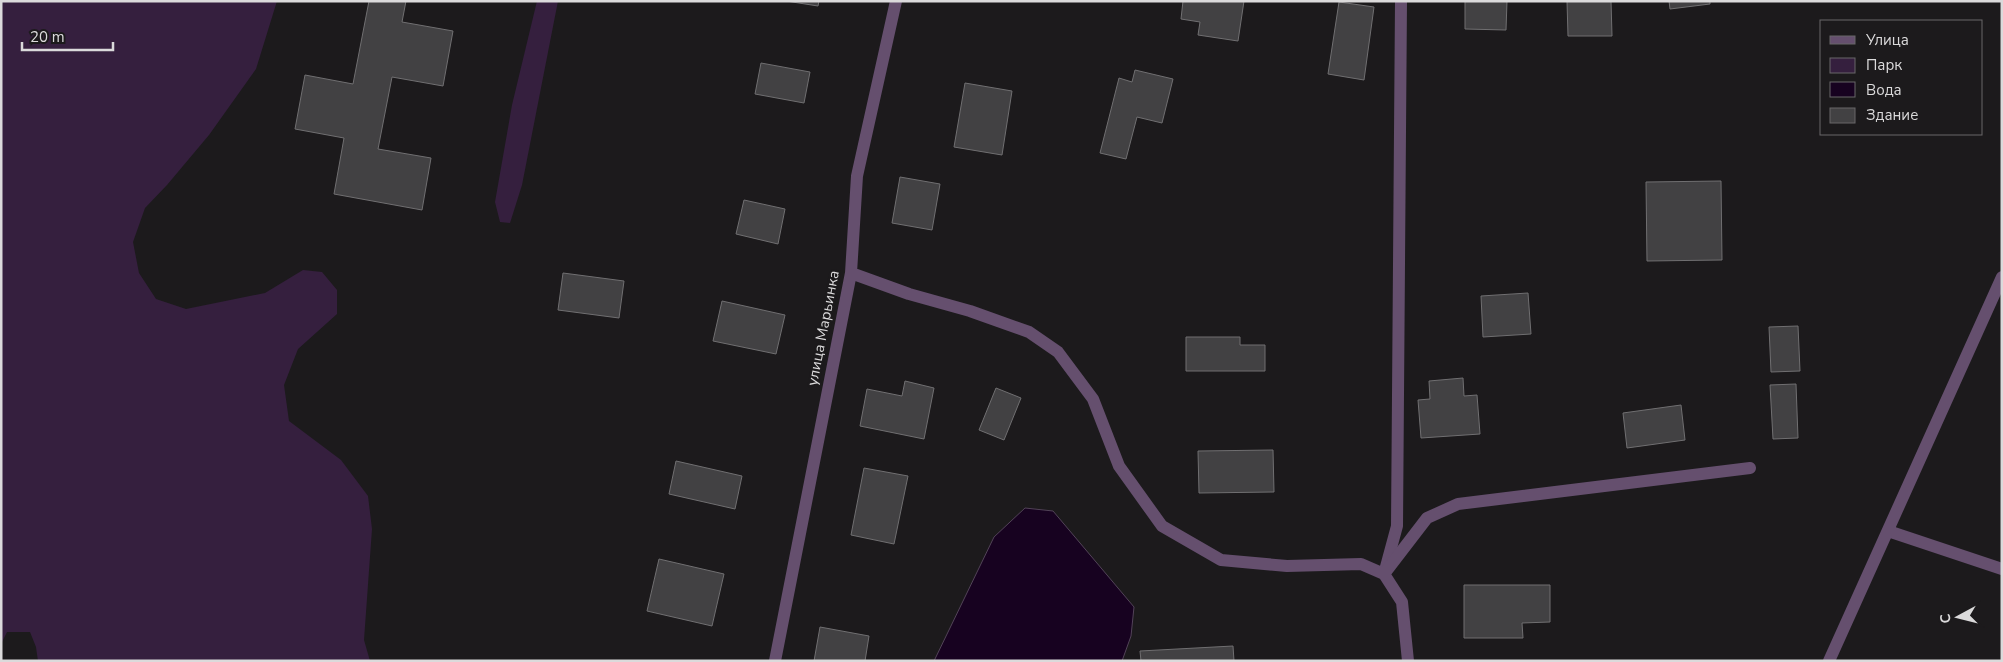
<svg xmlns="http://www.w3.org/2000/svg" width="2003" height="662" font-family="'Nunito Sans',sans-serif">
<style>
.green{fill:#351f3e}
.water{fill:#170220;stroke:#524358}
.building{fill:#424143;stroke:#706f71}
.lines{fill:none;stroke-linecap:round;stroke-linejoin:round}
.service{stroke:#654f6e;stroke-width:12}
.minor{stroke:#654f6e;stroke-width:12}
.labels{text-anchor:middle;stroke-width:4.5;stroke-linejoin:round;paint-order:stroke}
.street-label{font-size:15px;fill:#dbdadb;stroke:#1c1a1c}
</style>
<rect width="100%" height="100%" fill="#1c1a1c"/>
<path class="green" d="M1,1h276l-21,68 -47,66 -42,50 -22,23 -12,34 6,31 17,26 30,10 79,-16 38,-23 19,2 15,18v24l-39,35 -14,36 5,36 52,39 27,36 4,33 -8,111 6,21h-332l-2,-14 -6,-15h-23l-6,12z
M537,1h21l-36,184 -12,38 -10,-1 -5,-20 17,-97z"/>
<path class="water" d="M1025,508l28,3 81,96 -3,29 -9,25h-188l60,-124z"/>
<path class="building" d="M369,1h37l-4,21 51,9 -10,55 -51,-9 -14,72 53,9 -9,52 -88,-16 10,-56 -49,-9 10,-54 48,9z
M786,1h33l-1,5z
M1183,1h61l-6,40 -40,-6 2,-13 -19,-3z
M1465,1h42l-1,29 -41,-1z
M1567,1h44l1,35h-44z
M1669,1h41v3l-40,5z
M1339,2l35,5 -10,73 -36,-6z
M761,63l49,9 -6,31 -49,-9z
M1135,70l38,9 -11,44 -25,-6 -11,42 -26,-6 19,-75 13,4z
M965,83l47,8 -10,64 -48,-8z
M900,177l40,7 -8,46 -40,-7z
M1721,181l1,79 -75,1 -1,-79z
M744,200l41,9 -7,35 -42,-10z
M563,273l61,8 -5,37 -61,-8z
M1528,293l3,41 -48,3 -2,-41z
M722,301l63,14 -9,39 -63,-13z
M1798,326l2,45 -29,1 -2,-45z
M1186,337h54v8h25v26h-79z
M1463,378l1,18 13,-1 3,39 -59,4 -3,-38 12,-1 -1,-18z
M905,381l29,7 -10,51 -64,-13 7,-37 35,7z
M1796,384l2,54 -25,1 -3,-54z
M996,388l25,10 -17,42 -25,-10z
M1681,405l4,35 -58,8 -4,-35z
M1273,450l1,42 -75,1 -1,-42z
M676,461l66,15 -7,33 -66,-15z
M864,468l44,8 -14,68 -43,-9z
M659,559l65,15 -12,52 -65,-15z
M1464,585h86v37l-28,1 1,15h-59z
M820,627l49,9 -4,25h-51z
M1233,646l1,15h-93l-1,-10z"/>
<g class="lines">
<path class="service" d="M1384,574l13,-48 4,-525"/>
<path class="minor" d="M851,273l58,21 61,17 59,21 29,20 35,47 26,67 43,60 59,34 66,6 74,-2 23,10 18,28 6,59
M1888,531l114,38
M1384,574l43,-56 31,-14 292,-36
M775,661l76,-388 6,-97 39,-175
M1829,661l173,-384"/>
</g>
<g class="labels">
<g class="street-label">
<text transform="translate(823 328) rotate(-79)" y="5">улица Марьинка</text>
</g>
</g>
<rect width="2003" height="662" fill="none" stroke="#dbdadb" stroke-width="5"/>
<rect x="1820" y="20" width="162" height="115" fill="#1c1a1c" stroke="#686768"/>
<rect x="1830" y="36" width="25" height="8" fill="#654f6e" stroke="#686768"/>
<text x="1866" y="45" font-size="15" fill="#dbdadb">Улица</text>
<rect x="1830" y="58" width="25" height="15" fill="#351f3e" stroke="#686768"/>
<text x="1866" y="70" font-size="15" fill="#dbdadb">Парк</text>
<rect x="1830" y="82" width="25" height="15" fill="#170220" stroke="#686768"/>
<text x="1866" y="95" font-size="15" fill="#dbdadb">Вода</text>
<rect x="1830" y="108" width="25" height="15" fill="#424143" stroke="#686768"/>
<text x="1866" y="120" font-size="15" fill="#dbdadb">Здание</text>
<g transform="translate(1958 617) rotate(263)" stroke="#1c1a1c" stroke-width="4" paint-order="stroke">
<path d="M0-4L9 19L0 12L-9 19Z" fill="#dbdadb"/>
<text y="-8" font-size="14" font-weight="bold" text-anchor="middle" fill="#dbdadb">С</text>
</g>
<path d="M22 42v8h91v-8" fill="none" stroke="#dbdadb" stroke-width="2.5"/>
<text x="30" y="42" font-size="15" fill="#dbdadb" stroke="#1c1a1c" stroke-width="4" paint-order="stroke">20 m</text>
</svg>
